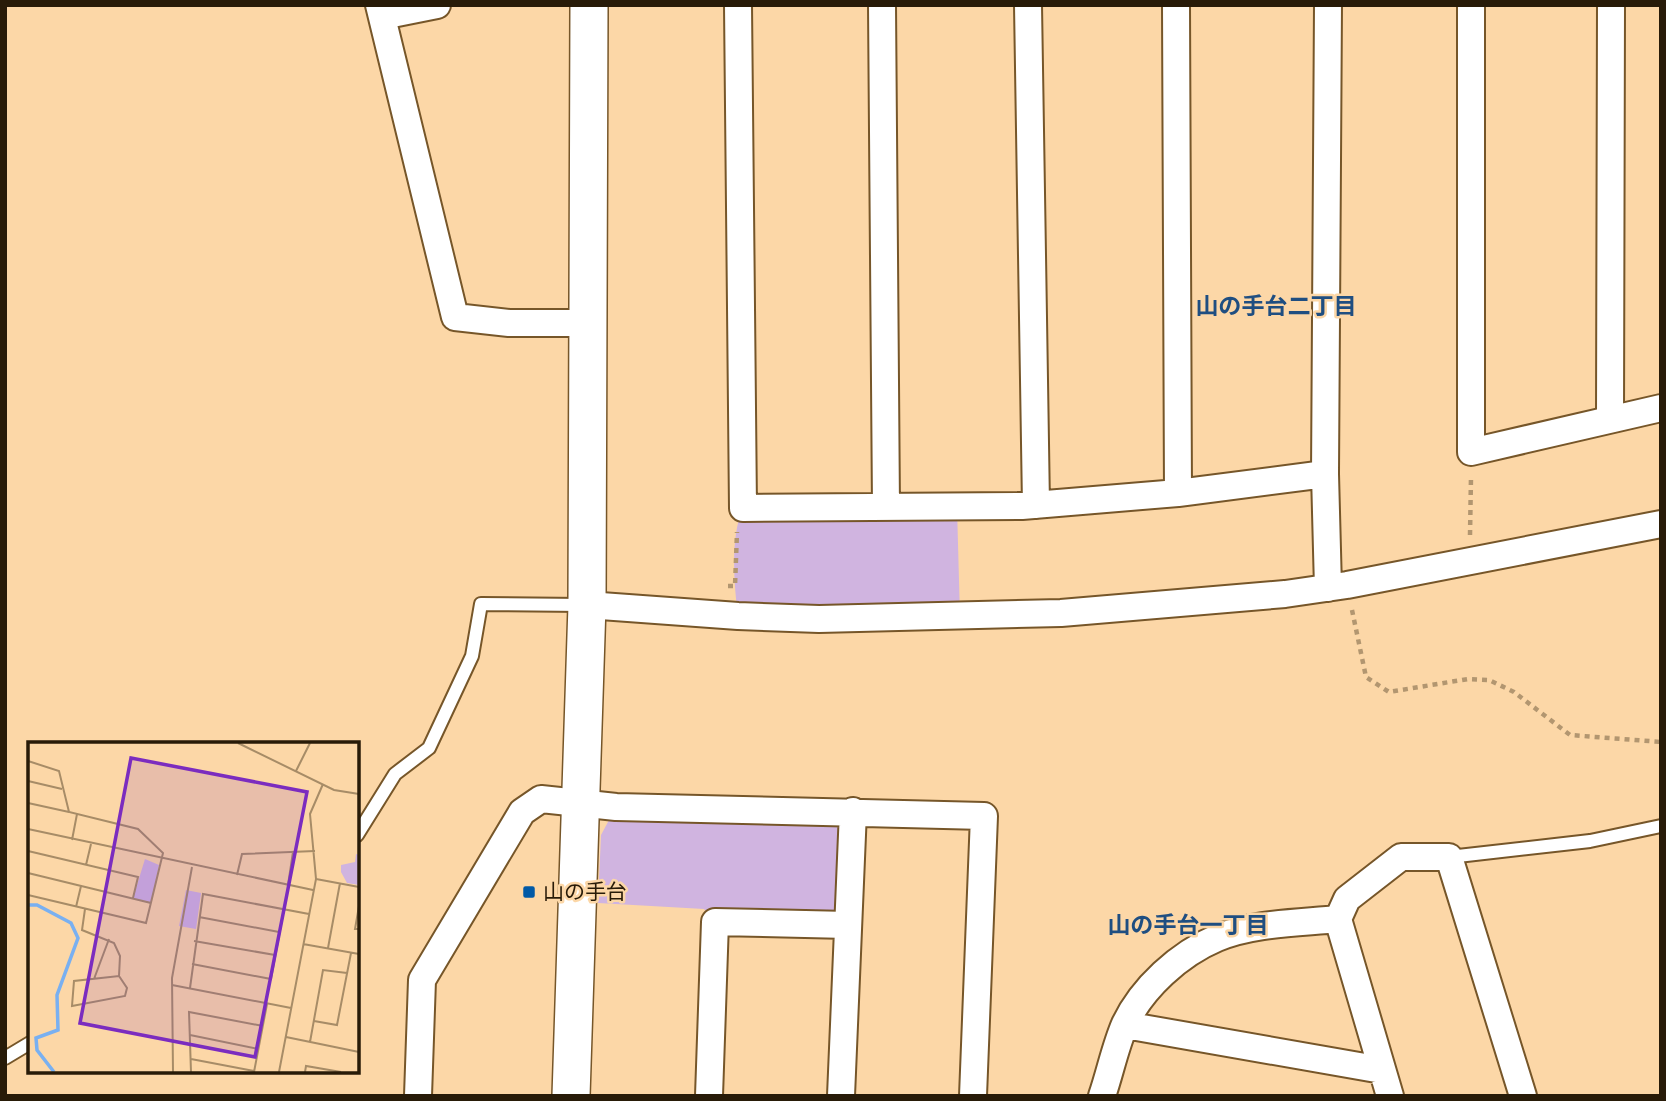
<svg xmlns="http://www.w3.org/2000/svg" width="1666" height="1101" font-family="Cabin,'Noto Sans JP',sans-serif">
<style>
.green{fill:#d0b4e0}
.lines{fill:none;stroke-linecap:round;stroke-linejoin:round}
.lane-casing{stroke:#765629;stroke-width:16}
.street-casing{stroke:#765629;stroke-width:30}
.secondary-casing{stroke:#765629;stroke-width:40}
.path{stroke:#b29670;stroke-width:4.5;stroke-dasharray:5 5;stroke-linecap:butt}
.lane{stroke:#fff;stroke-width:12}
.street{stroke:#fff;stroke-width:26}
.secondary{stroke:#fff;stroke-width:37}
.poi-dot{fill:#0059a6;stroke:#fcd7a7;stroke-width:2.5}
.labels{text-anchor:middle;stroke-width:5;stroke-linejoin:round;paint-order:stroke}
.poi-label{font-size:21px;fill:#281b08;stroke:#fcd7a7;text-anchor:start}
.neighbourhood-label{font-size:23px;font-weight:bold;fill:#1f4e81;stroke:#fcd7a7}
.inset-river{fill:none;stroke:#79b0f1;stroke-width:3.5}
.inset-road{fill:none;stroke:#a78c67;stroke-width:2}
.view{fill:#7b2cbf;fill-opacity:0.15;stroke:#7b2cbf;stroke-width:3.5}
.inset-edge{fill:none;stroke:#281b08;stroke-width:3.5}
</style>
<rect width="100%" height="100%" fill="#fcd7a7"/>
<path class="green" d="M957,507l3,110 -222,-1c-4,-32 -8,-79 5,-108z
M616,807l237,4 -5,114 -133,-3 -11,-13 -106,-6 3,-68z"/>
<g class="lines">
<defs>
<path id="lane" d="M357,835l38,-61 34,-26 43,-92 9,-52 102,1
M1449,857l141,-16 71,-15
M5,1058l25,-15"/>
<path id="street" d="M379,5l76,312 54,6h79
M738,5l5,503 279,-2 156,-13 147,-19
M882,5l4,502
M1028,5l8,500
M1176,5l2,488
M1328,5l-3,469 3,114
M1471,5v447l190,-44
M382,16l55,-11
M1610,419l1,-414
M587,605l151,11 81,3 242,-6 224,-19 62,-9 314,-61
M1125,1025l257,45
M418,1096l4,-116 100,-168 19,-13 75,8 368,9 -11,280
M709,1096l6,-174 133,3
M841,1096l12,-285
M1102,1096c8,-23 13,-49 23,-72 17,-36 54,-70 92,-86 36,-15 81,-15 121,-19
M1390,1096l-52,-177 9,-20 54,-42h48l74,239"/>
<path id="secondary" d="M571,1096l16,-491 2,-600"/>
</defs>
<use href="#lane" class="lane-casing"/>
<use href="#street" class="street-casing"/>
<use href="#secondary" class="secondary-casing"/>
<path class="path" d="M1470,535l1,-58
M728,586h7l2,-54
M1352,610l14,67 23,15 79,-13 21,1 25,12 56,43 91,7"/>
<use href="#lane" class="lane"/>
<use href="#street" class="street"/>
<use href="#secondary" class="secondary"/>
</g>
<rect class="poi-dot" x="522" y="885" width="14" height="14" rx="3.5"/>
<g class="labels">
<g class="poi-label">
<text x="543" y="899">山の手台</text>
</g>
<g class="neighbourhood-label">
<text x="1276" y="314">山の手台二丁目</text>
<text x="1188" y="933">山の手台一丁目</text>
</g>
</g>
<g transform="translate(28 742)">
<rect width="331" height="331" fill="#fcd7a7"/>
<path d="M328,112l3,1v30l-12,-2 -6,-11v-7l14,-3zM117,117l14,6 -8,38 -18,-5zM158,148l15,3 -5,36 -17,-3z" fill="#d0b4e0"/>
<path class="inset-river" d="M0,163h9l34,18 7,15 -21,57 1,35 -22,8 1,12 17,22"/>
<path class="inset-road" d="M210,1l96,47 25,4M0,19l31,10 10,41 69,17 25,24 -17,70 -118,-28M268,29l14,-28M0,39l34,8M0,61l41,9M0,87l285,61M44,98l5,-26M0,109l110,26 -5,21M58,123l5,-21M0,131l123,30M209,133l5,-21 73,-3M288,137l43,8M260,143l5,-33M331,164l-4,23h4M48,165l5,-21M57,167l-3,21 32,13 6,13 -1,20M171,175l80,15M166,199l81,14M275,202l56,10M300,206l12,-65M164,222l79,15 13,-70M91,234l8,12 -2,8 -53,10 2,-25zM66,237l15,-40M144,243l119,23M162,246l13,-94 106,20M286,279l23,4 14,-72M162,293l68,14M258,295l73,15M282,300l13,-72 24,3M163,317l63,12M145,330l-1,-94 20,-111M163,330l-2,-60 74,14M226,330l13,-68M251,330l37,-193 -6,-65 13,-30M277,330l1,-6 35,6"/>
<path class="view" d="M103,16l176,34 -52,265 -175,-34z"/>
<rect width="331" height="331" class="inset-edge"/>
</g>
<rect width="1666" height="1101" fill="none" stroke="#281b08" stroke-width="14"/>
</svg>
